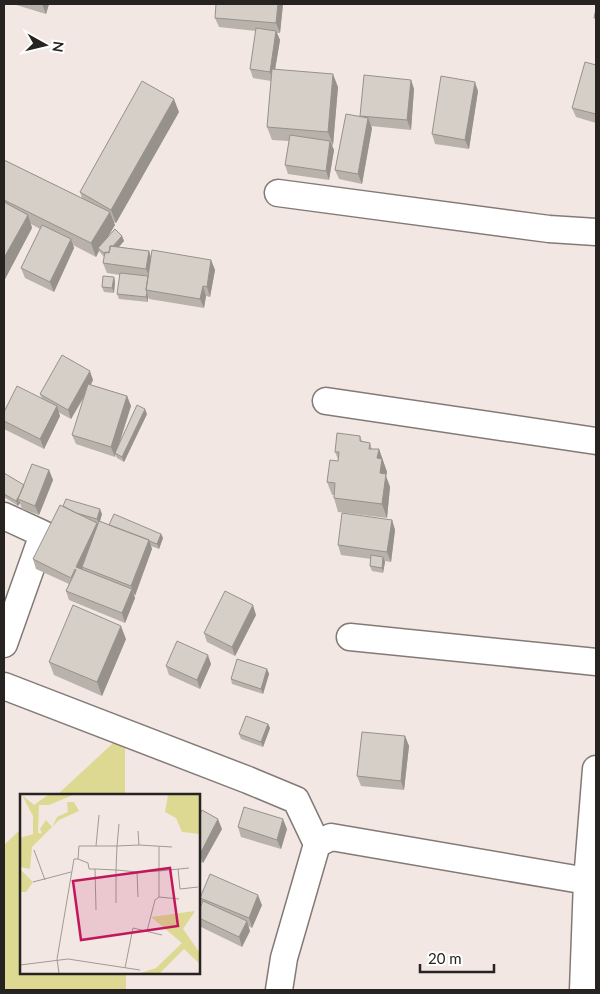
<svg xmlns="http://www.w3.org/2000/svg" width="600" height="994" font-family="Lato,sans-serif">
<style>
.green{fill:#ddd992}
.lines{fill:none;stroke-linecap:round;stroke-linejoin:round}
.minor-casing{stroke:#837a76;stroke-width:29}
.minor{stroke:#fff;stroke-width:26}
.wall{fill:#b8b2ab}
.shaded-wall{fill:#96918b}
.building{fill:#d6cfc7;stroke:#96918b}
.inset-road{fill:none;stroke:#a19995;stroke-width:1}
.view{fill:#c2185b;fill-opacity:0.15;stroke:#c2185b;stroke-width:2.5}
.inset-edge{fill:none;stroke:#272321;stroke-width:2.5}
</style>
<rect width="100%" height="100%" fill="#f2e7e3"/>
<path class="green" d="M125,732v63h-68z
M21,829v144h105v17h-122v-145z"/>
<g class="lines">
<defs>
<path id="minor" d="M278,193l271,36 47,3
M326,401l270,40
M4,516l39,18 -39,110
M350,637l246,25
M4,686l244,94 48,20 21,44 -33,114 -5,32
M317,844l14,-7 256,44 9,-112
M583,990l4,-109 9,2"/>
</defs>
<use href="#minor" class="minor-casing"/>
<use href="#minor" class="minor"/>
</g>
<path class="wall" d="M13,4h36l-3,10z
M283,4l-3,29h-3l3,7 -5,29 63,18 -5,58h-1l2,5 -5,30 -41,-6 -3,-9 4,-24 -17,-1 -5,-13 4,-46 -18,-3 -3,-9 6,-38 -37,-4 -4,-9z
M596,65v58l-20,-6 -4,-9z
M411,80l3,9 -3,41 -40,-4 1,2 -10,56 -23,-5 -4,-9 26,-53 -1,-1z
M478,91l-9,58 -34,-5 -3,-10z
M179,112l-63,111 -3,-1 2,3 -7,11h14l2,5 -5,6 30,4 2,7 60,2 4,10 -5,27 -4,-1 -2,12 -55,-9 -1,-2v5l-29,-3 -2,-5 3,-19 -13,-2 -4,-10 1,-6 -5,-6 -3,6 -23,-12 1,3 -20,44 -29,-14 -4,-10 19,-39 -9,-5 1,4 -28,53v-121l78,38 -2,-6z
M114,277l1,5 -1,11 -10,-1 -2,-5z
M93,380l-2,5 36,11 4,10 -13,40 29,-32 -23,48 -7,-4 -2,-3v2l-39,-13 -4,-9 13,-39 -14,23 -13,-7 2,4 -16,33 -40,-20v-17l38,-13 -2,-5z
M360,436l2,5 8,2 2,6h7l8,23 -1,4 4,11 -3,31 -49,-6 -4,-14v-3h-2l-5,-13 11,-21v-2l-3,-7z
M49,470l4,10 -14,35 -17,-6 -2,-6 -2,3 -14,-9v-23l20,11z
M63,506l39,8 -2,7 9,4 52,9 2,4 -4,11 -8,-3 1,3 -18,46 1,3 -10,25 -56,-23 -3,-9 3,-7 -33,-15 -3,-10z
M392,520l3,10 -4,32 -6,-1 -2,12 -11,-2 -2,-5 1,-7 -30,-4 -3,-10z
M256,615l-21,41 -28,-14 -3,-9z
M126,639l-24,57 -48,-21 -5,-13z
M211,664l-11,25 -31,-14 -3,-9z
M267,669l2,5 -6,20 -31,-10 -1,-5z
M268,724l2,4 -7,19 -22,-8 -2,-5z
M405,736l4,10 -5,44 -43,-4 -4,-10z
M199,816l23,13 -19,34 -4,-2z
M238,827l49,2 -6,20 -40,-12z
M200,898l62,7 -10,23 -4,-2 2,5 -8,16 -43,-21v-16l3,-6z"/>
<path class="shaded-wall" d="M42,4h7l-3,10z
M278,4h5l-3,29 -4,-10z
M276,31l4,9 -7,42 -3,-10z
M333,74l5,13 -5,58 -5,-13z
M411,80l3,9 -3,41 -4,-10z
M475,82l3,9 -9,58 -4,-9z
M174,99l5,13 -63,111 -5,-13z
M368,118l4,10 -10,56 -4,-10z
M330,141l4,9 -5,30 -3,-9z
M110,212l5,13 -15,25 -2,-2 1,3 -3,6 -5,-14z
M28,215l4,13 -28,53v-23z
M122,236l2,5 -17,19 -1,-5z
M71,239l3,9 -20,44 -4,-10z
M149,251l3,10 -3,15 -3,-7z
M211,260l4,10 -5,27 -3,-10z
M114,277l1,5 -1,11 -2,-5z
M203,286l3,10 -2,12 -4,-9z
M147,292l1,5v5l-2,-5z
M90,371l3,9 -22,39 -3,-9z
M127,396l4,10 -15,48 -1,-1v4l-4,-10z
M57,406l3,10 -16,33 -4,-10z
M145,409l2,5 -23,48 -2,-5z
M379,449l8,23 -1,4 4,11 -3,31 -5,-14 -5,-46z
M49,470l4,10 -14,35 -4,-9z
M25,486l-7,13 2,4 -2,3 -2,-5z
M100,509l2,5 -3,10 -2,-5z
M392,520l3,10 -4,32 -4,-10z
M97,523l4,10 -19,34 1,3 -7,-3z
M161,534l2,4 -4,11 -2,-5z
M149,540l3,9 -17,47 -4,-10z
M383,557l2,5 -2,11 -1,-5z
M132,589l3,9 -10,25 -3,-10z
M253,605l3,10 -21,41 -3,-9z
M121,626l5,13 -24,57 -5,-14z
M208,655l3,9 -11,25 -3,-9z
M267,669l2,5 -6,20 -2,-5z
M268,724l2,4 -7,19 -2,-5z
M405,736l4,10 -5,44 -3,-9z
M218,819l4,10 -19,34 -3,-9z
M283,819l4,10 -6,20 -4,-9z
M258,895l4,10 -10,23 -3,-10z
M247,921l3,10 -8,16 -3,-10z"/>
<path class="building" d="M216,4h62l-2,19 -61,-5z
M596,9v9h-2z
M256,28l20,3 -6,41 -20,-3z
M585,62l11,3v49l-24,-6z
M272,69l61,5 -5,58 -61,-5z
M364,75l47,5 -4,40 -47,-4z
M441,76l34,6 -10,58 -33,-6z
M142,81l32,18 -63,111 -31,-18z
M346,114l22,4 -10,56 -23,-4z
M290,135l40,6 -4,30 -41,-6z
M4,160l106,52 -19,31 -87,-43z
M4,202l24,13 -24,43z
M42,225l29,14 -21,43 -29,-14z
M115,229l7,7 -9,10h-3v4l-3,3 -2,-1v2l-7,-6z
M110,246l39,5 -3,18 -43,-6 2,-11 4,1z
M152,250l59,10 -4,27 -4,-1 -3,13 -54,-9z
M120,273l28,3 -2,14 1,2 -1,5 -29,-3z
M103,276l11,1 -2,11 -10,-1z
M62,355l28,16 -22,39 -28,-16z
M88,384l39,12 -16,51 -39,-12z
M17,386l40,20 -17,33 -36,-18v-9z
M137,405l8,4 -23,48 -7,-4z
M337,433l23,3v5l10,2 -1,6h10l-2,9 5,1 -2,14 6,1 -4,30 -48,-6 1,-15 -8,-1 3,-22 8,1 1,-9h-4z
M32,464l17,6 -14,36 -17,-7z
M4,473l20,12 -4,9 -4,7 -12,-7z
M66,499l34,10 -3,10 -21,-6 -13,-7z
M60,505l37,18 -21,44 56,22 -10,24 -56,-22 10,-21 -1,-1 -4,9 -38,-19z
M342,513l50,7 -5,32 -49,-7z
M114,514l47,20 -4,10 -8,-3v-1l-40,-15z
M99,521l50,19 -18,46 -49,-19z
M371,555l12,2 -1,11 -12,-2z
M225,591l28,14 -21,42 -28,-14z
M73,605l48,21 -24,56 -48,-20z
M177,641l31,14 -11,25 -31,-14z
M237,659l30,10 -6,20 -30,-10z
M246,716l22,8 -7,18 -22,-8z
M362,732l43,4 -4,45 -44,-5z
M244,807l39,12 -6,21 -39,-13z
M202,810l16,9 -18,35 -1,-1v-37z
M210,874l48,21 -9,23 -49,-20z
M203,901l44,20 -8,16 -40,-19v-8z"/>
<g transform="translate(20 794)">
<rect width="180" height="180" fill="#f2e7e3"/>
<path d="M2,1l12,10 14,-10h25l-24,10h-10l-1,28h4l-2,-4 6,-9 6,7 5,-10 11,-5 -1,-10h7l5,9 -20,9 -27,27 -2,22 -10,-2v-29l13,-4v-18zM148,1h32v39l-18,-2 -6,-14 -11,-6zM0,75l13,13 -7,10h-6zM175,117l-12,18 17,24v11l-16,-15 -24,24h-19l15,-5 26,-25 -31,-26z" fill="#ddd992"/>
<path class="inset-road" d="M118,37l1,14 33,2M76,52h21l2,-22M139,53v24l30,-3M14,56l11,30M58,65l10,4 1,6h6M158,75l2,20 18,-2M13,88l38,-10M118,103l-1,-25 22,-1v26M96,109v-33l21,2M76,116l-1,-41 21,1 1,-24 22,-1M127,137l8,-31 4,-3 20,2M0,171l48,-6 72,11M105,174l8,-40 29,7M39,179l-2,-14 17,-100h4l1,-13h17l3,-31"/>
<path class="view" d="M150,74l8,58 -97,14 -8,-59z"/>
<rect width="180" height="180" class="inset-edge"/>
</g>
<rect width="600" height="994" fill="none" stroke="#272321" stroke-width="10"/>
<g transform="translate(45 45) rotate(98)" stroke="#ffffff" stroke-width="4" paint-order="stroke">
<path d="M0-4L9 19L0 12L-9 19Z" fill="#272321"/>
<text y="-8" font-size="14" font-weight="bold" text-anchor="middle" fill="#272321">N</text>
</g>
<path d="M420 964v8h74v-8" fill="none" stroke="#272321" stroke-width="2.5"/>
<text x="428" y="964" font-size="15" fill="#272321" stroke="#ffffff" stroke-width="4" paint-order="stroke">20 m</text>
</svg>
